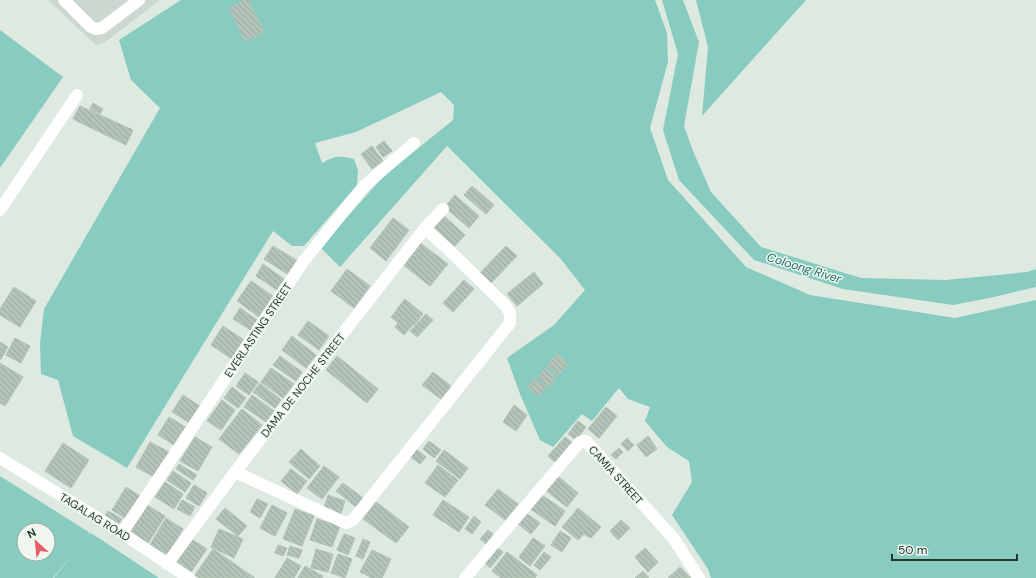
<svg xmlns="http://www.w3.org/2000/svg" width="1036" height="578" font-family="'DM Sans',sans-serif">
<style>
.built{fill:#ccd8cf}
.water{fill:#88cbc0;fill-rule:evenodd}
.building{fill:url(#building-back-hatch);stroke:#b1c2b5}
.lines{fill:none;stroke-linecap:round;stroke-linejoin:round}
.minor{stroke:#fff;stroke-width:12}
.labels{text-anchor:middle;stroke-width:3;stroke-linejoin:round;paint-order:stroke}
.street-label{font-size:11px;fill:#20372a;stroke:#eef6ef}
.water-label{font-size:12px;font-style:italic;fill:#1f6f62;stroke:#eef6ef}
</style>
<defs>
<pattern id="building-back-hatch" width="6" height="6" patternUnits="userSpaceOnUse"><rect width="6" height="6" fill="#b4c3b8"/><path d="M-1 5l2 2M0 0l6 6M5-1l2 2" fill="none" stroke="#9aa89e"/></pattern>
</defs>
<rect width="100%" height="100%" fill="#dee9e0"/>
<path class="built" d="M48,0h112l-56,43 -8,2z"/>
<path class="water" d="M181,0h474l12,33 1,29 -18,66 18,52 78,87 64,28 145,23 81,-18v278h-325l-3,-9 -36,-54 20,-33 -3,-21 -22,-14 -22,-26 5,-14 -22,-8 -9,-11 -27,33 -10,-7 -29,33 -13,-7 -20,-46 -13,-36 47,-33 31,-35 -25,-32 -113,-112 -107,121 -20,-20 64,-71 69,-56 1,-15 -13,-13 -85,40 -41,11 7,20c14,-8 17,-7 32,-4l4,12 -1,14 -53,61h-12l-19,-15 -146,237 -54,-32 -15,-56 -17,-6 -1,-31 4,-34 116,-201 -29,-28 -12,-40z
M662,0h21l16,42 -15,84 9,25 18,41 50,55 100,31 85,2 81,-8 9,-3v18l-47,11 -36,7 -110,-16 -89,-29 -75,-80 -16,-50 15,-76z
M696,0h110l-104,116 6,-69z
M0,30l63,47 -63,91z
M0,476l90,57 -3,3 4,-3 68,45h-105l20,-26 -21,26h-53zM24,530h24v24h-24z"/>
<path class="building" d="M245,0h3l16,32 -19,9 -16,-33z
M93,103l10,6 -3,5 -10,-5z
M80,106l53,24 -7,15 -53,-26z
M384,141l8,10 -9,6 -7,-10z
M372,146l11,15 -11,8 -11,-15z
M472,186l22,19 -8,9 -22,-19z
M455,195l24,21 -10,12 -24,-21z
M444,216l21,19 -11,12 -21,-20z
M393,218l16,12 -23,31 -16,-13z
M419,242l29,22 -18,22 -28,-22z
M273,246l25,15 -9,14 -25,-16z
M506,246l11,10 -27,28 -10,-11z
M263,264l21,15 -7,11 -21,-14z
M347,269l23,17 -16,22 -23,-17z
M534,272l9,12 -26,22 -10,-12z
M464,280l10,9 -21,23 -10,-9z
M251,281l22,15 -14,21 -22,-16z
M14,287l22,14 -16,26 -20,-12v-6z
M405,299l18,15 -9,11 -18,-15z
M240,308l17,12 -6,10 -18,-11z
M396,311l17,14 -9,10 -9,-8 3,-4 -7,-6z
M426,314l7,6 -16,17 -7,-6z
M308,321l21,15 -10,14 -21,-15z
M223,326l21,14 -12,19 -21,-14z
M292,336l24,19 -10,13 -24,-18z
M15,338l15,8 -9,17 -15,-8z
M0,342l8,5 -7,12h-1z
M557,354l11,9 -9,12 -12,-9z
M280,356l22,16 -6,9 -23,-16z
M337,356l41,33 -11,14 -41,-33z
M0,363l23,14 -18,29 -5,-3z
M271,368l23,16 -11,14 -22,-16z
M545,368l11,9 -7,10 -11,-9z
M433,372l18,14 -10,13 -19,-14z
M245,373l13,9 -9,13 -13,-9z
M534,379l12,8 -7,9 -11,-8z
M260,383l21,17 -6,8 -22,-16z
M232,387l14,11 -8,10 -14,-10z
M183,395l18,12 -11,16 -18,-11z
M252,395l22,16 -8,11 -22,-15z
M222,400l13,10 -14,20 -14,-9z
M514,405l13,10 -11,16 -13,-9z
M606,407l11,9 -18,22 -11,-9z
M242,409l20,16 -23,29 -20,-15z
M169,417l18,11 -11,18 -18,-11z
M578,421l8,6 -10,13 -8,-6z
M648,436l9,13 -11,8 -9,-12z
M195,437l17,10 -14,24 -18,-10z
M565,437l8,6 -17,20 -8,-7z
M627,438l7,7 -6,6 -7,-7z
M429,441l12,9 -7,8 -11,-9z
M150,442l21,11 -15,25 -20,-11z
M63,443l26,17 -18,28 -26,-17z
M415,448l11,9 -6,7 -11,-8z
M619,448l4,4 -7,7 -5,-4z
M301,449l19,17 -11,13 -20,-17z
M444,450l24,18 -8,11 -24,-18z
M179,464l18,11 -4,5 -17,-11z
M438,465l20,15 -13,17 -20,-14z
M324,466l15,11 -17,22 -15,-11z
M291,469l16,12 -10,13 -16,-13z
M173,471l18,12 -6,9 -18,-12z
M555,474l23,19 -11,14 -23,-18z
M165,482l18,12 -9,15 -19,-12z
M343,483l20,15 -7,9 -20,-16z
M194,485l13,8 -8,13 -13,-8z
M126,487l17,11 -15,22 -16,-10z
M498,489l20,15 -13,16 -20,-15z
M539,493l26,18 -10,15 -26,-18z
M328,495l17,6 -4,13 -17,-6z
M257,499l11,5 -8,14 -10,-6z
M182,500l13,7 -5,9 -13,-7z
M443,500l26,17 -10,15 -26,-17z
M376,502l33,25 -13,16 -33,-24z
M147,505l18,11 -18,29 -18,-11z
M272,505l15,8 -12,23 -15,-8z
M225,508l22,18 -9,10 -22,-17z
M578,508l23,19 -10,11 -7,-4 -6,6 -16,-13z
M295,509l19,7 -12,30 -19,-7z
M108,511l14,8 -6,9 -14,-8z
M526,513l14,10 -9,11 -13,-10z
M474,516l7,6 -9,12 -7,-5z
M166,518l17,11 -16,26 -17,-10z
M317,519l23,7 -8,21 -22,-7z
M621,520l9,8 -12,12 -8,-9z
M219,529l24,10 -9,19 -23,-11z
M488,530l5,4 -7,10 -6,-5z
M560,531l11,7 -9,14 -11,-7z
M344,534l11,4 -7,17 -11,-5z
M533,538l12,8 -15,20 -11,-9z
M363,539l7,3 -7,17 -7,-3z
M193,540l14,9 -16,23 -14,-10z
M278,545l9,3 -4,8 -8,-3z
M290,546l12,4 -3,8 -12,-3z
M497,547l6,5 -13,16 -6,-6z
M645,548l13,14 -10,10 -13,-15z
M213,549l42,29h-55l-5,-3z
M316,549l17,5 -5,18 -17,-4z
M372,550l19,9 -9,19h-10l-12,-6z
M507,552l30,23 -2,3h-34l-9,-7z
M544,552l7,5 -11,13 -6,-5z
M338,554l14,5 -7,19 -14,-5z
M287,558l14,8 -7,12h-19z
M305,566l18,10 -1,2h-24z
M680,567l11,11h-23z
M643,571l6,7h-14z"/>
<g class="lines">
<path class="minor" d="M64,0l27,27 5,2 6,-1 37,-28
M0,210l77,-115
M0,458l122,75 67,45
M235,472l111,51 7,-3 157,-197v-10l-5,-8 -54,-53 -26,-24
M122,533l181,-271 62,-77 49,-42
M167,564l68,-92 190,-244 18,-19
M465,578l115,-136 6,-1 88,98 25,39"/>
</g>
<g class="labels">
<g class="street-label">
<text transform="translate(258 330) rotate(-56)" y="4">EVERLASTING STREET</text>
<text transform="translate(303 385) rotate(-52)" y="4">DAMA DE NOCHE STREET</text>
<text transform="translate(616 475) rotate(48)" y="4">CAMIA STREET</text>
<text transform="translate(95 517) rotate(32)" y="4">TAGALAG ROAD</text>
</g>
<g class="water-label">
<text transform="translate(804 268) rotate(17)" y="4">Coloong River</text>
</g>
</g>
<g transform="translate(36 542) rotate(333)"><circle r="19" fill="#eef6ef" stroke="#9caaa0"/>
<path d="M0-3L7 15L0 10L-7 15Z" fill="#e95b67"/>
<text y="-6" font-size="11" font-weight="bold" text-anchor="middle" fill="#20372a">N</text>
</g>
<path d="M892 554v6h125v-6" fill="none" stroke="#20372a" stroke-width="2"/>
<text x="898" y="554" font-size="12" fill="#20372a" stroke="#eef6ef" stroke-width="3" paint-order="stroke">50 m</text>
</svg>
